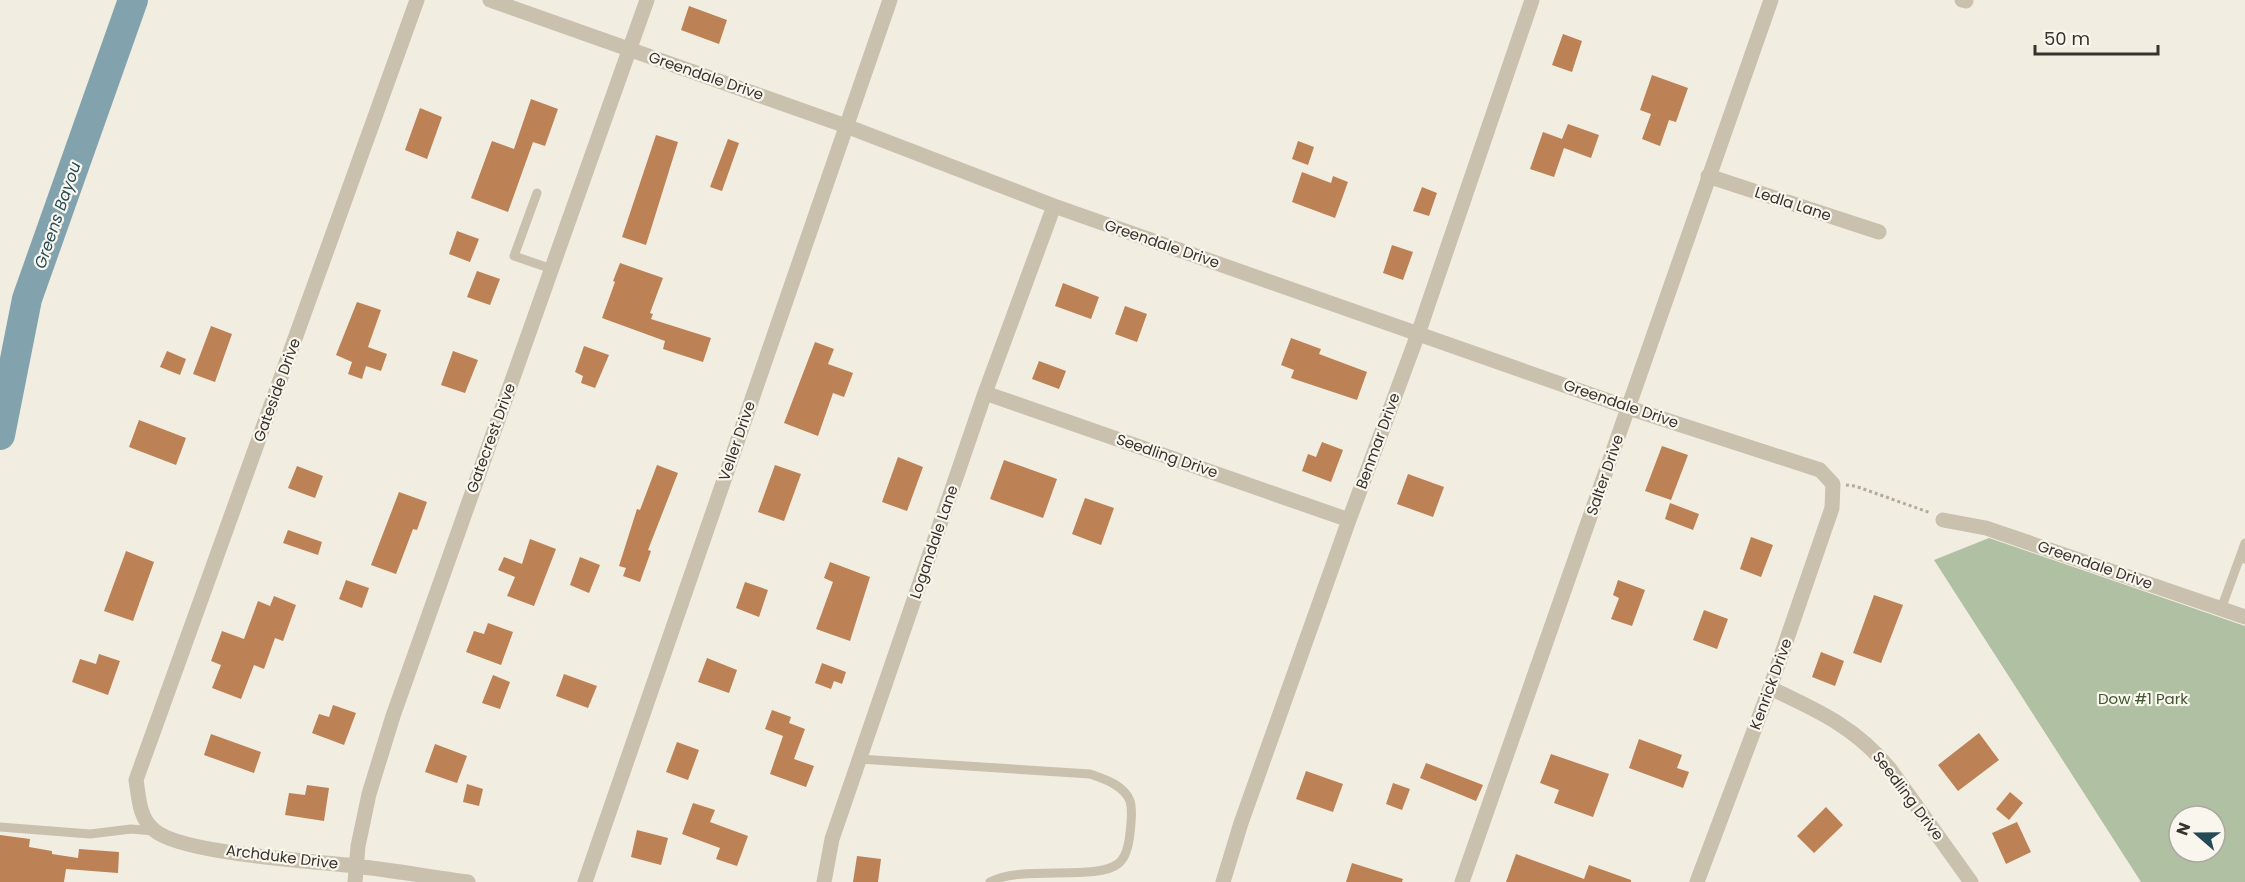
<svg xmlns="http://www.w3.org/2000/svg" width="2245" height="882" font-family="Poppins,sans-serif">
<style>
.green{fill:#b0c0a2;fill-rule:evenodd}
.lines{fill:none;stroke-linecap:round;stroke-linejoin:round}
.river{stroke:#82a3ad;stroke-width:30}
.building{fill:#bc8155}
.path{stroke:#b5aa98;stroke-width:3;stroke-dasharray:3 3;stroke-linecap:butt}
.service{stroke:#c9c0ae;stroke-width:9}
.minor{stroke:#c9c0ae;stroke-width:15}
.labels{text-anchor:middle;stroke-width:4.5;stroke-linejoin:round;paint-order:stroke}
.street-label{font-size:15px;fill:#38322c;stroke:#f9f6ee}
.park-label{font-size:15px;fill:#415531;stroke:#f9f6ee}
.water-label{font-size:16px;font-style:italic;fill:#244a57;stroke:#f9f6ee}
</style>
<rect width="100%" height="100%" fill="#f2ede1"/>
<path class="green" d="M1989,538l256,88v256h-104l-207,-322zM2179,816h36v36h-36z"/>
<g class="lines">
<path class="river" d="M0,435l27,-136 106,-299"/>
</g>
<path class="building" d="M689,6l38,14 -8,24 -38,-14z
M1563,34l19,7 -10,31 -20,-7z
M1652,75l36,13 -12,34 -7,-2 -9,26 -18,-7 9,-25 -11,-4z
M531,99l27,10 -13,37 -12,-4 -25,70 -37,-14 21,-57 22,8z
M420,108l22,9 -15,42 -22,-9z
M1568,124l31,11 -8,23 -27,-10 -10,29 -24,-8 13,-37 19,7z
M656,135l22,7 -32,103 -24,-8z
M728,139l11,4 -17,48 -12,-4z
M1298,141l16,6 -6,18 -16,-6z
M1302,172l29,11 2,-7 15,6 -13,36 -43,-16z
M1422,187l15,6 -8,23 -16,-5z
M457,231l22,8 -9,23 -21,-8z
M1392,245l21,7 -10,28 -20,-7z
M620,263l43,15 -13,35 3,1 -2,5 60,19 -8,24 -40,-13 2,-8 -63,-23 13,-36 -2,-1z
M477,271l23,8 -10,26 -23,-8z
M1063,283l36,14 -8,22 -36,-13z
M357,302l24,8 -13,37 19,7 -6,17 -15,-5 -4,13 -14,-5 4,-12 -16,-7z
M1125,306l22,8 -10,28 -22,-8z
M211,326l21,8 -17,48 -22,-8z
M1291,338l30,11 -2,5 48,18 -10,28 -66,-22 3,-8 -13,-5z
M815,342l19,7 -6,15 25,9 -9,24 -11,-4 -15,43 -34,-13z
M584,346l25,9 -14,33 -14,-5 2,-7 -8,-4z
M167,351l19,8 -6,16 -20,-8z
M453,351l25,9 -13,33 -24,-8z
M1039,361l27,10 -7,18 -27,-10z
M139,420l47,18 -10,27 -47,-18z
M1322,442l21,8 -12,32 -29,-11 6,-17 8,3z
M1662,446l26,9 -17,45 -26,-9z
M898,457l25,10 -16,44 -25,-9z
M1004,460l53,19 -14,39 -53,-19z
M657,465l21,8 -30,77 3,1 -11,31 -17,-6 3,-8 -7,-2 18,-57 3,1z
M775,465l26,9 -17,47 -26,-9z
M297,466l26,10 -8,22 -27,-10z
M1408,474l36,13 -11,30 -36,-13z
M399,492l28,10 -10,28 -4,-1 -17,45 -25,-9z
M1085,498l29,10 -13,37 -29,-11z
M1670,503l29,11 -6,16 -28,-11z
M288,530l34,12 -4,13 -35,-12z
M1751,537l22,8 -12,32 -21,-8z
M530,539l26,10 -22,57 -27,-10 8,-19 -17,-7 6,-13 18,7z
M126,551l28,11 -21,59 -29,-10z
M580,557l20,8 -11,28 -19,-8z
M830,562l40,15 -20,64 -34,-12 17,-47 -9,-4z
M346,580l23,8 -7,20 -23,-9z
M1618,580l27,10 -13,36 -21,-7 8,-21 -6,-3z
M745,582l23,8 -9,27 -23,-9z
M1874,595l29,10 -22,58 -28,-10z
M274,596l22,9 -13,36 -8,-3 -11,31 -10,-4 -13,34 -29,-11 9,-23 -10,-4 11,-30 22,8 14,-38 12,5z
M1704,610l24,9 -11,30 -24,-9z
M488,623l25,9 -12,33 -35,-13 8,-21 10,3z
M1821,652l23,9 -9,25 -23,-9z
M99,654l21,7 -12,34 -36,-13 8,-23 16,5z
M707,658l30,12 -8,23 -31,-11z
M822,663l24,9 -4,12 -8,-3 -3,8 -16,-6z
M564,674l33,12 -9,22 -32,-12z
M493,675l17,7 -10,27 -18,-6z
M333,705l23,8 -12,32 -32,-12 7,-19 10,3z
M772,710l19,7 -2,6 16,6 -11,30 20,7 -8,21 -36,-13 13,-38 -18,-7z
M1979,733l20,27 -41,31 -20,-26z
M211,734l50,18 -7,21 -50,-18z
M1639,739l43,16 -5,13 12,4 -6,16 -54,-20z
M677,742l22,8 -11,30 -22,-8z
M435,744l32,12 -10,27 -32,-11z
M1551,754l58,20 -16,43 -39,-14 5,-13 -19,-7z
M1426,763l57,22 -7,16 -56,-23z
M1306,771l37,13 -10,28 -37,-13z
M1393,783l17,6 -8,21 -16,-6z
M467,784l16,5 -4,17 -16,-4z
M307,785l22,3 -5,33 -39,-6 4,-22 16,2z
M2010,792l13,11 -14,17 -13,-11z
M693,803l22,7 -5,12 38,14 -11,30 -21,-7 4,-11 -38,-14z
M1826,807l17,18 -29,28 -17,-17z
M2017,822l14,30 -25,12 -14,-31z
M637,830l31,8 -7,27 -30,-8z
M0,835l30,4 -1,8 23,4v3l26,4 1,-9 40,3 -1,21 -52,-4 -2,13h-64z
M1516,854l68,25 5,-14 42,15v2h-125z
M857,856l24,3 -3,23h-25z
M1352,863l51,16 -1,3h-56z"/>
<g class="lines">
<path class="path" d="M1846,485l9,1 76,27"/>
<path class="service" d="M537,193l-23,63 38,13
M2240,557l5,-14
M2221,609l19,-52 5,2
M859,759l231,15c14,5 34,11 40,27 3,10 1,23 0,32 -1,10 -3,23 -11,30 -22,19 -96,1 -129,19
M0,827l90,7 41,-5 23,2"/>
<path class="minor" d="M417,0l-281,780c3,18 3,38 18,50 27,24 160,31 201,36 37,4 75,11 113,16
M490,0l356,126 208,80 575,202 191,62 13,14 -1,24 -62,180 -73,194
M1962,0l4,1
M1708,176l171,56
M985,393l364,127
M1943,520l43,8 259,89
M1770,688c49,23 85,39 120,81l81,113
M355,882l3,-36 11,-52 24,-78 254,-716
M585,882l305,-882
M824,882l8,-43 153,-446 69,-187
M1223,882l18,-59 108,-303 69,-186 114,-334
M1462,882l309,-882"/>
</g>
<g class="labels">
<g class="street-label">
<text transform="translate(706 76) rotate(19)" y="5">Greendale Drive</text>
<text transform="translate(1793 204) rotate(18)" y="5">Ledla Lane</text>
<text transform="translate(1162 244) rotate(19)" y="5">Greendale Drive</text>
<text transform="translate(277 390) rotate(-70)" y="5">Gateside Drive</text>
<text transform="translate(1621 404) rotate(19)" y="5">Greendale Drive</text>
<text transform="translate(491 438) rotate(-70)" y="5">Gatecrest Drive</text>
<text transform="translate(737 441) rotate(-71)" y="5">Veller Drive</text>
<text transform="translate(1378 441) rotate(-70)" y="5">Benmar Drive</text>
<text transform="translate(1167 456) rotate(19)" y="5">Seedling Drive</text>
<text transform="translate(1605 475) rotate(-71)" y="5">Salter Drive</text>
<text transform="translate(934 542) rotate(-71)" y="5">Logandale Lane</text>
<text transform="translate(2095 565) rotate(19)" y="5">Greendale Drive</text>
<text transform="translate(1771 684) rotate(-70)" y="5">Kenrick Drive</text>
<text transform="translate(1908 796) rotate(53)" y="5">Seedling Drive</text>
<text transform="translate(282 857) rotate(7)" y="5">Archduke Drive</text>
</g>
<g class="park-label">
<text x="2143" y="704">Dow #1 Park</text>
</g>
<g class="water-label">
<text transform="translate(57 215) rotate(-71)" y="6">Greens Bayou</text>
</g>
</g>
<g transform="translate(2197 834) rotate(290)"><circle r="28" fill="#f9f6ee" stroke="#aca8a0" stroke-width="1.5"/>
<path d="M0-4.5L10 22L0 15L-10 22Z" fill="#244a57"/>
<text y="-9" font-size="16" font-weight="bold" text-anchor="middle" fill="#38322c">N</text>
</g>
<path d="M2035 45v9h123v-9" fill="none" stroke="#38322c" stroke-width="3"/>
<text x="2044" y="45" font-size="18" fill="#38322c" stroke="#f9f6ee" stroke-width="4.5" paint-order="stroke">50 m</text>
</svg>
